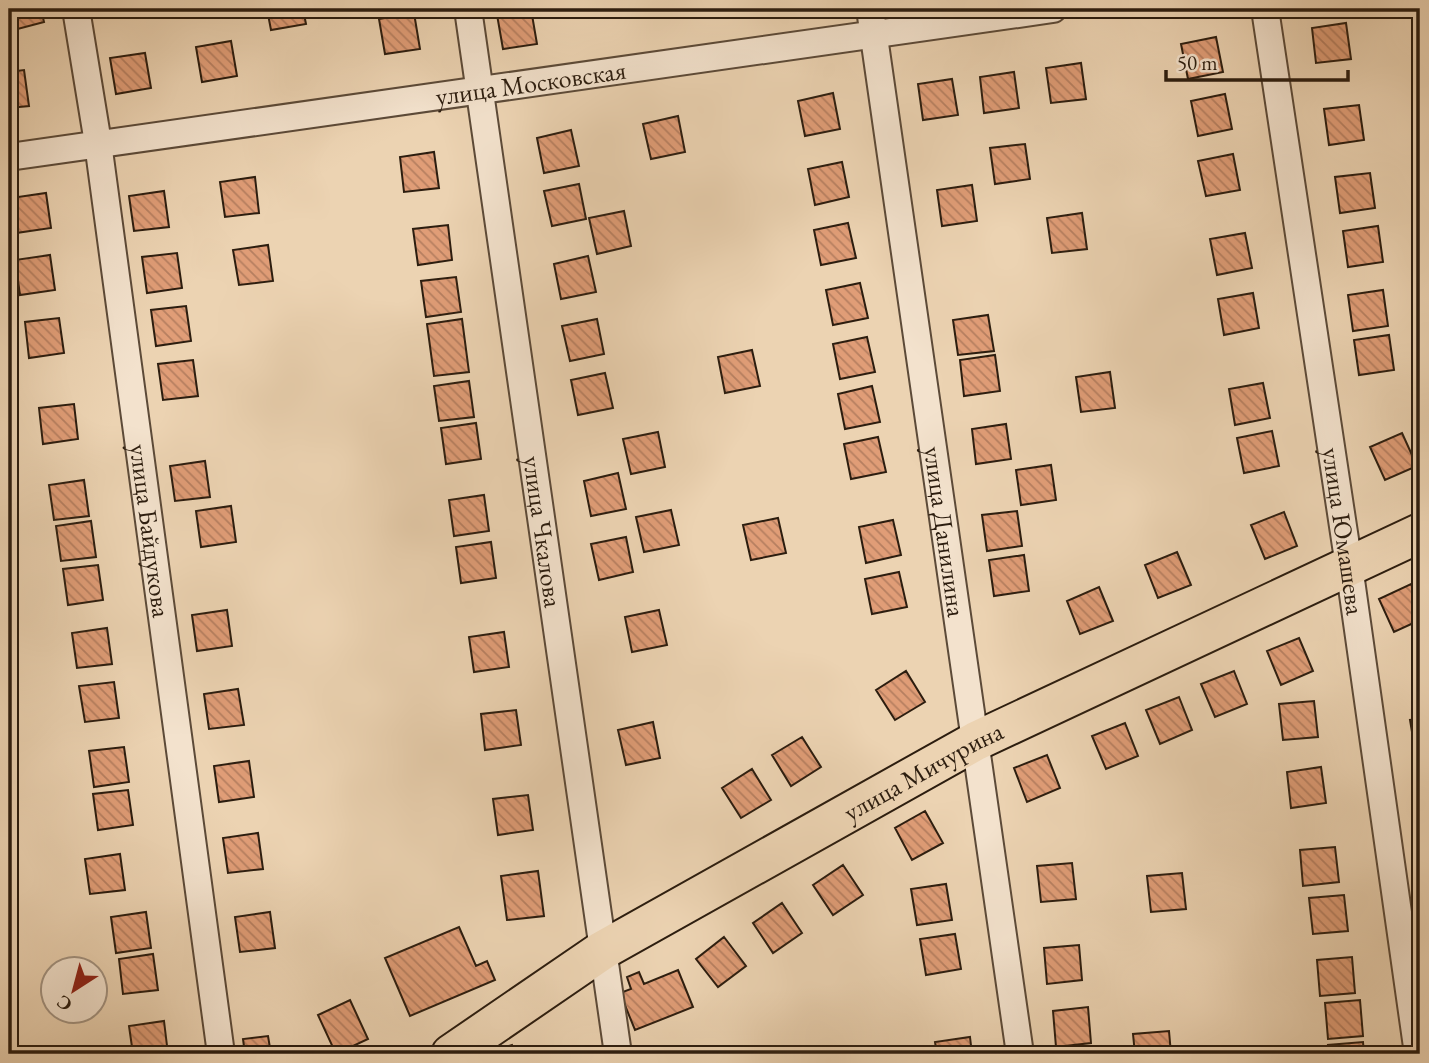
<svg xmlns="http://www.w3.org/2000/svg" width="1429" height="1063" font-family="'EB Garamond',serif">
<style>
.building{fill:url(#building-back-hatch);stroke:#2c1d0f;stroke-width:2}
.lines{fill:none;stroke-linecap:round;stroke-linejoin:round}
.minor-casing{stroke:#5c4a38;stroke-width:30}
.primary-casing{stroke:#2c1d0f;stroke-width:42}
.minor{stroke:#f3e2cd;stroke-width:26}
.primary{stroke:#ecd3b2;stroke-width:38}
.labels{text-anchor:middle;stroke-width:5;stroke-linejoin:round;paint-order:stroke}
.street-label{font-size:26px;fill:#2c1d0f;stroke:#f3e2cd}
</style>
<defs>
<pattern id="building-back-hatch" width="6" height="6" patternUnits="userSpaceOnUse" patternTransform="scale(1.75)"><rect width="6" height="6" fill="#e09d77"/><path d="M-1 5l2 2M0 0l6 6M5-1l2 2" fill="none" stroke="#b67f60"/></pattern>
</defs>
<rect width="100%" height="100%" fill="#ecd3b2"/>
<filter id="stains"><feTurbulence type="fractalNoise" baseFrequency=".00286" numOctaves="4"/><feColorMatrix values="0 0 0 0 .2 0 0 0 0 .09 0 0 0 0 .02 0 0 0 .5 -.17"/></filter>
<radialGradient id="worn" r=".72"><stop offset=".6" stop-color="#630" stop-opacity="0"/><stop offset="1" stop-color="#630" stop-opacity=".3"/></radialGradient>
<path class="building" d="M9,9h32l3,13 -34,9z
M267,9h36l3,15 -35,6z
M496,9h35l6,35 -34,5z
M414,13l6,36 -35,5 -6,-35z
M1420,14v36h-3l-5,-35z
M1346,23l5,36 -35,4 -4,-35z
M1216,37l7,35 -35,7 -7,-35z
M231,41l6,35 -35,6 -6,-35z
M145,53l6,35 -35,6 -6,-36z
M1081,63l5,36 -35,4 -5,-35z
M24,70l5,36 -20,2v-36z
M1014,72l5,36 -35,5 -4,-36z
M952,79l6,36 -35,5 -5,-36z
M833,93l7,36 -35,7 -7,-35z
M1225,94l7,35 -34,7 -7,-35z
M1359,105l5,35 -35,5 -5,-36z
M678,116l7,36 -34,7 -8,-35z
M571,130l8,36 -35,7 -7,-35z
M1025,144l5,35 -35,5 -5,-36z
M434,152l5,36 -35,4 -4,-35z
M1233,154l7,36 -34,6 -8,-35z
M842,162l7,35 -34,8 -7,-36z
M1370,173l5,35 -35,5 -5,-36z
M255,177l4,36 -34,4 -5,-35z
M579,184l7,35 -34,7 -8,-35z
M972,185l5,36 -35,5 -5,-36z
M164,191l5,36 -35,4 -5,-35z
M46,193l5,35 -35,5 -5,-35z
M624,211l7,35 -34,8 -8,-36z
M1082,213l5,36 -35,4 -5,-35z
M848,223l8,35 -35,7 -7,-35z
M448,225l4,35 -34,5 -5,-36z
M1378,226l5,36 -35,5 -5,-36z
M1245,233l7,35 -35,7 -7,-36z
M268,245l5,36 -34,4 -6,-35z
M177,253l5,35 -35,5 -5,-36z
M50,255l5,35 -35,5 -5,-35z
M588,256l8,36 -35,7 -7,-35z
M456,277l5,35 -35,5 -5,-36z
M860,283l8,35 -35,7 -7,-35z
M1383,290l5,36 -35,5 -5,-36z
M1253,293l6,35 -35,7 -6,-36z
M186,306l5,35 -35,5 -5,-36z
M988,315l6,36 -36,4 -5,-35z
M59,318l5,35 -35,5 -4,-36z
M462,319l7,53 -35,4 -7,-52z
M597,319l7,35 -34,7 -8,-35z
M1389,335l5,35 -35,5 -5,-35z
M867,337l8,35 -35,7 -7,-35z
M752,350l8,36 -35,7 -7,-36z
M995,355l5,36 -36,5 -4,-36z
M193,360l5,36 -35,4 -5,-36z
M1110,372l5,36 -34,4 -5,-35z
M605,373l8,35 -35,7 -7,-35z
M469,381l5,36 -35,4 -5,-35z
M1263,383l7,35 -35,7 -6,-36z
M872,386l8,36 -35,7 -7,-35z
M74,404l4,35 -35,5 -4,-36z
M476,423l5,36 -35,5 -5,-36z
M1006,424l5,35 -35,5 -4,-35z
M1272,431l7,35 -35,7 -7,-35z
M658,432l7,35 -34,7 -8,-35z
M1402,433l15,33 -32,14 -15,-33z
M878,437l8,35 -35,7 -7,-35z
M205,461l5,36 -35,4 -5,-35z
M1051,465l5,35 -35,5 -5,-35z
M618,473l8,36 -35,7 -7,-35z
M84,480l5,36 -35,4 -5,-35z
M484,495l5,36 -35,5 -5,-36z
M231,506l5,36 -35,5 -5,-36z
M671,510l8,35 -35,7 -8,-35z
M1017,511l5,35 -35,5 -5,-36z
M1284,512l13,34 -32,13 -14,-34z
M778,518l8,35 -35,7 -8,-35z
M893,520l8,35 -35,8 -7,-36z
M91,521l5,36 -35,4 -5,-35z
M626,537l7,35 -34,8 -8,-36z
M491,542l5,36 -35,5 -5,-36z
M1177,552l14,33 -33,13 -13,-33z
M1024,555l5,36 -35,5 -5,-36z
M98,565l5,35 -35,5 -5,-36z
M899,572l8,35 -35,7 -7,-35z
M1411,584l9,21v15l-26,12 -15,-33z
M1099,587l14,34 -33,13 -13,-33z
M227,610l5,36 -35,5 -5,-36z
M659,610l8,35 -35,7 -7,-35z
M107,628l5,36 -35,4 -5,-35z
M504,632l5,35 -35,5 -5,-35z
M1299,638l14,33 -32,14 -14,-34z
M906,671l19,31 -30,18 -19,-30z
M1234,671l13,33 -32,13 -14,-33z
M114,682l5,36 -34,4 -6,-36z
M238,689l6,36 -35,4 -5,-35z
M1179,697l13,33 -32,14 -14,-34z
M1314,701l4,36 -35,3 -4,-36z
M516,710l5,35 -36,5 -4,-36z
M1420,719v36l-4,1 -6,-36z
M653,722l7,36 -34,7 -8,-35z
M1125,723l13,33 -32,13 -14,-33z
M802,737l19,30 -30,19 -19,-31z
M124,747l5,35 -35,5 -5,-36z
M1047,755l13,33 -33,14 -13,-34z
M249,761l5,36 -35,5 -5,-36z
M1321,767l5,36 -35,5 -4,-36z
M752,769l19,31 -30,18 -19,-30z
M128,790l5,35 -35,5 -5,-36z
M528,795l5,35 -35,5 -5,-36z
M925,811l18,32 -31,17 -17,-32z
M258,833l5,36 -35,4 -5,-35z
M1335,847l4,35 -36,4 -3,-36z
M120,854l5,36 -35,4 -5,-35z
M1072,863l4,36 -35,3 -4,-36z
M843,865l20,30 -30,20 -20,-30z
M538,871l6,45 -37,4 -6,-44z
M1182,873l4,36 -35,3 -4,-36z
M946,884l6,36 -35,5 -6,-36z
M1344,895l4,36 -35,3 -4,-36z
M782,903l20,30 -29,20 -20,-30z
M146,912l5,36 -35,5 -5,-36z
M270,912l5,36 -35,4 -5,-35z
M459,927l17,39 11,-5 8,19 -85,36 -25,-58z
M955,934l6,35 -35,6 -6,-36z
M724,937l22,29 -28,21 -22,-28z
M1079,945l3,35 -35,4 -3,-36z
M153,954l5,36 -35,4 -4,-35z
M1352,957l3,36 -35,3 -3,-36z
M678,970l15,37 -58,23 -15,-37 11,-4 -4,-12 12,-5 5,12z
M350,1000l18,39 -32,15 -18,-39z
M1360,1000l3,36 -35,3 -3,-36z
M1088,1007l3,36 -35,4 -3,-36z
M164,1021l4,33h-35l-4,-28z
M1169,1031l2,23h-36l-2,-20z
M268,1036l3,18h-26l-2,-15z
M970,1037l2,17h-35l-2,-12z
M1363,1042l1,12h-35l-1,-9z
M512,1045l3,9h-28v-1z"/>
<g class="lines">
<defs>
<g id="minor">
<path id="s1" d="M76,9l22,134 123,911"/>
<path id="s2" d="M468,9l150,1045"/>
<path id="s3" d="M870,9l150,1045"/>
<path id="s4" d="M1265,9l84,557 69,488"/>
<path id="s5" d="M9,157l1044,-148"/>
</g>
<g id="primary">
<path id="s6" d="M451,1054l152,-104 373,-209 444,-208"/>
</g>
</defs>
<use href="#minor" class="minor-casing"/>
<use href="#primary" class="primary-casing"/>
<use href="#minor" class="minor"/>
<use href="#primary" class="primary"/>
</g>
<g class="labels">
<g class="street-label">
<text dy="9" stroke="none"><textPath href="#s5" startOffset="527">улица Московская</textPath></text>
<text dy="9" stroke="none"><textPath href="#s1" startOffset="527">улица Байдукова</textPath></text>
<text dy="9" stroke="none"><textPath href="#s2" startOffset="528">улица Чкалова</textPath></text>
<text dy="9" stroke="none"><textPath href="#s3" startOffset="528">улица Данилина</textPath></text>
<text dy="9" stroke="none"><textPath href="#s4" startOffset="528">улица Юмашева</textPath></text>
<text dy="9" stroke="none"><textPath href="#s6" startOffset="551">улица Мичурина</textPath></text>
</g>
</g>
<rect width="1429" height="1063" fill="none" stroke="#ecd3b2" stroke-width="35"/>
<rect x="10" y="10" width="1408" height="1042" fill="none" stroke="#2c1d0f" stroke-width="3.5"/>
<rect x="18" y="18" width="1394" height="1028" fill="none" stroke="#2c1d0f" stroke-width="2"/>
<g transform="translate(74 990) rotate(216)"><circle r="33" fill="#f3e2cd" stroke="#a39381" stroke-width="2"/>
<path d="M0-5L12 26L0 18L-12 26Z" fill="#8f2418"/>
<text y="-10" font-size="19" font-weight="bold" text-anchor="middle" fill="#2c1d0f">С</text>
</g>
<path d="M1166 70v10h182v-10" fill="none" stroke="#2c1d0f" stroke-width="3.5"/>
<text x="1177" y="70" font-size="21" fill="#2c1d0f" stroke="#f3e2cd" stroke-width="5" paint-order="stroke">50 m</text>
<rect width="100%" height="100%" filter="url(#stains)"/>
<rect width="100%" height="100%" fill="url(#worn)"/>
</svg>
